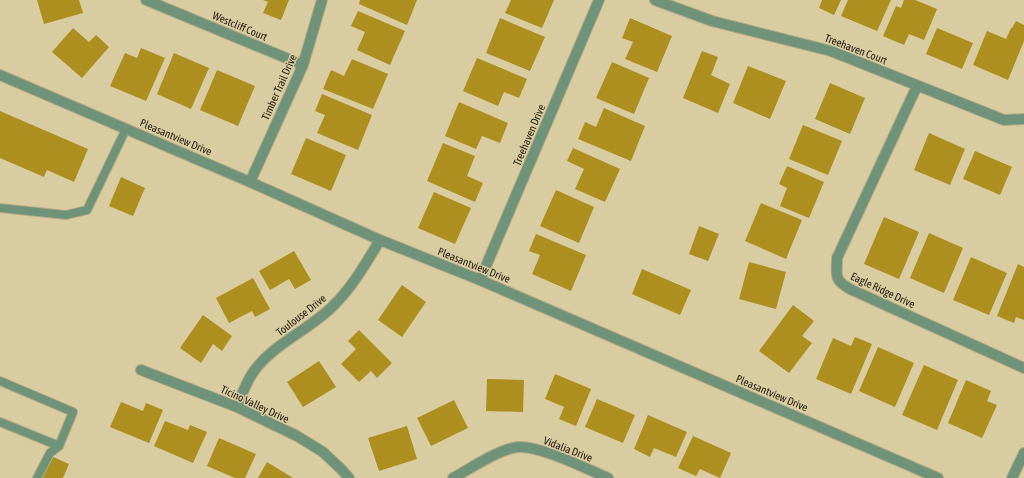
<svg xmlns="http://www.w3.org/2000/svg" width="1024" height="478" font-family="'Asap Condensed',sans-serif">
<style>
.building{fill:#ac8f1f}
.lines{fill:none;stroke-linecap:round;stroke-linejoin:round}
.lane-casing{stroke:#b5aa84;stroke-width:10}
.street-casing{stroke:#b5aa84;stroke-width:12}
.lane{stroke:#6f9379;stroke-width:8}
.street{stroke:#6f9379;stroke-width:10}
.labels{text-anchor:middle;stroke-width:3;stroke-linejoin:round;paint-order:stroke}
.street-label{font-size:11px;fill:#262110;stroke:#d9cca1}
</style>
<rect width="100%" height="100%" fill="#d9cca1"/>
<path class="building" d="M37,0h42l4,13 -39,11z
M263,0h26l-8,20 -18,-7 5,-11z
M360,0h57l-10,25 -48,-21z
M511,0h43l-12,28 -37,-15z
M822,0h19l-7,15 -15,-7z
M848,0h43l-14,31 -36,-15z
M904,0h11l22,9 -13,31 -15,-6 -5,11 -21,-9 13,-30 5,2z
M358,11l47,20 -15,34 -33,-15 8,-18 -14,-6z
M500,18l45,19 -15,34 -44,-18z
M630,18l42,18 -15,36 -32,-13 8,-17 -11,-4z
M1016,21l8,4v16l-16,39 -35,-15 14,-34 19,8 5,-11h1z
M73,28l16,14 7,-7 13,12 -27,31 -30,-26z
M937,28l36,15 -11,26 -36,-15z
M141,48l24,10 -19,43 -36,-15 15,-33 12,5z
M702,51l16,6 -7,18 19,9 -12,29 -35,-15z
M174,53l35,15 -18,41 -34,-15z
M477,58l50,21 -8,19 -15,-6 -6,14 -35,-15z
M352,59l36,15 -15,35 -50,-20 8,-19 13,6z
M612,62l37,16 -15,36 -38,-16z
M748,66l38,15 -16,38 -37,-16z
M217,70l38,16 -17,40 -38,-16z
M830,83l35,15 -15,36 -35,-15z
M322,94l50,21 -14,35 -41,-17 8,-18 -10,-4z
M459,102l49,21 -8,20 -18,-7 -6,13 -31,-13z
M604,108l41,18 -14,35 -53,-22 7,-17 11,5z
M0,111l88,38 -14,33 -27,-12 -3,7 -44,-19z
M803,125l39,16 -14,34 -39,-16z
M929,133l36,16 -15,36 -36,-15z
M306,138l40,17 -15,36 -40,-17z
M443,143l32,13 -8,20 16,7 -8,19 -48,-21z
M573,148l47,21 -15,33 -30,-13 9,-20 -17,-8z
M975,151l37,16 -12,28 -37,-16z
M787,166l37,16 -15,36 -29,-12 7,-18 -8,-4z
M121,177l24,11 -12,28 -24,-10z
M556,190l38,17 -15,36 -39,-17z
M434,192l37,16 -16,36 -37,-16z
M761,203l41,17 -16,39 -41,-18z
M884,217l35,15 -20,47 -35,-15z
M699,226l20,8 -11,27 -19,-7z
M929,233l34,15 -19,45 -34,-15z
M536,234l50,21 -15,36 -39,-17 8,-19 -11,-4z
M294,251l17,29 -16,9 -6,-10 -19,11 -11,-19z
M971,257l36,16 -18,42 -36,-15z
M749,262l37,10 -10,37 -37,-10z
M1018,264l6,3v53l-8,-3 -2,6 -17,-7z
M642,269l49,21 -11,25 -48,-21z
M253,278l17,31 -15,8 -3,-6 -23,12 -13,-25z
M402,285l24,17 -24,35 -24,-17z
M793,305l21,16 -12,15 10,7 -23,30 -30,-22z
M203,315l29,21 -10,15 -9,-7 -12,19 -21,-15z
M359,330l33,33 -15,15 -6,-7 -12,11 -18,-18 15,-15 -8,-8z
M855,337l17,7 -21,50 -35,-15 17,-41 18,8z
M878,347l36,16 -19,44 -36,-16z
M319,361l17,26 -33,20 -16,-25z
M924,365l34,15 -21,50 -35,-15z
M555,374l36,15 -15,37 -17,-7 5,-12 -19,-8z
M487,379l37,1 -1,32 -37,-1z
M966,380l25,11 -4,10 10,4 -15,33 -34,-15z
M597,399l38,16 -12,28 -38,-16z
M454,400l14,28 -37,18 -14,-28z
M121,402l22,9 3,-8 17,7 -14,33 -39,-16z
M648,415l39,17 -11,25 -22,-9 -4,9 -16,-8z
M165,421l23,9 2,-5 17,7 -14,31 -39,-17z
M407,426l10,33 -38,12 -11,-33z
M693,436l38,17 -11,25 -20,-9 -4,7 -18,-8z
M219,438l37,16 -11,24h-10l-28,-12z
M51,456l18,8 -6,14h-21z
M267,462l26,16h-35z"/>
<g class="lines">
<defs>
<path id="lane" d="M0,208l66,7 21,-5 39,-81
M0,381l73,31 -14,34 -9,7 -13,25
M0,422l59,24"/>
<path id="street" d="M146,0l157,65
M655,0l57,21 119,30 173,69 20,-1
M0,75l250,107 130,58 100,40 458,198
M917,86l-80,172c0,18 -4,21 13,31l174,79
M250,182l53,-117 19,-65
M480,280l119,-280
M141,370l96,37 60,29 26,16 19,18 7,8
M237,407c5,-13 9,-25 17,-36 19,-27 57,-42 80,-66 19,-19 32,-42 46,-65
M453,478c17,-9 47,-30 66,-31 22,-1 68,22 89,31
M1012,478l12,-25"/>
</defs>
<use href="#lane" class="lane-casing"/>
<use href="#street" class="street-casing"/>
<use href="#lane" class="lane"/>
<use href="#street" class="street"/>
</g>
<g class="labels">
<g class="street-label">
<text transform="translate(240 26) rotate(23)" y="4">Westcliff Court</text>
<text transform="translate(856 49) rotate(21)" y="4">Treehaven Court</text>
<text transform="translate(279 87) rotate(-66)" y="4">Timber Trail Drive</text>
<text transform="translate(529 135) rotate(-67)" y="4">Treehaven Drive</text>
<text transform="translate(176 137) rotate(23)" y="4">Pleasantview Drive</text>
<text transform="translate(474 265) rotate(22)" y="4">Pleasantview Drive</text>
<text transform="translate(883 290) rotate(25)" y="4">Eagle Ridge Drive</text>
<text transform="translate(301 315) rotate(-38)" y="4">Toulouse Drive</text>
<text transform="translate(772 393) rotate(23)" y="4">Pleasantview Drive</text>
<text transform="translate(255 404) rotate(25)" y="4">Ticino Valley Drive</text>
<text transform="translate(568 449) rotate(21)" y="4">Vidalia Drive</text>
</g>
</g>
</svg>
